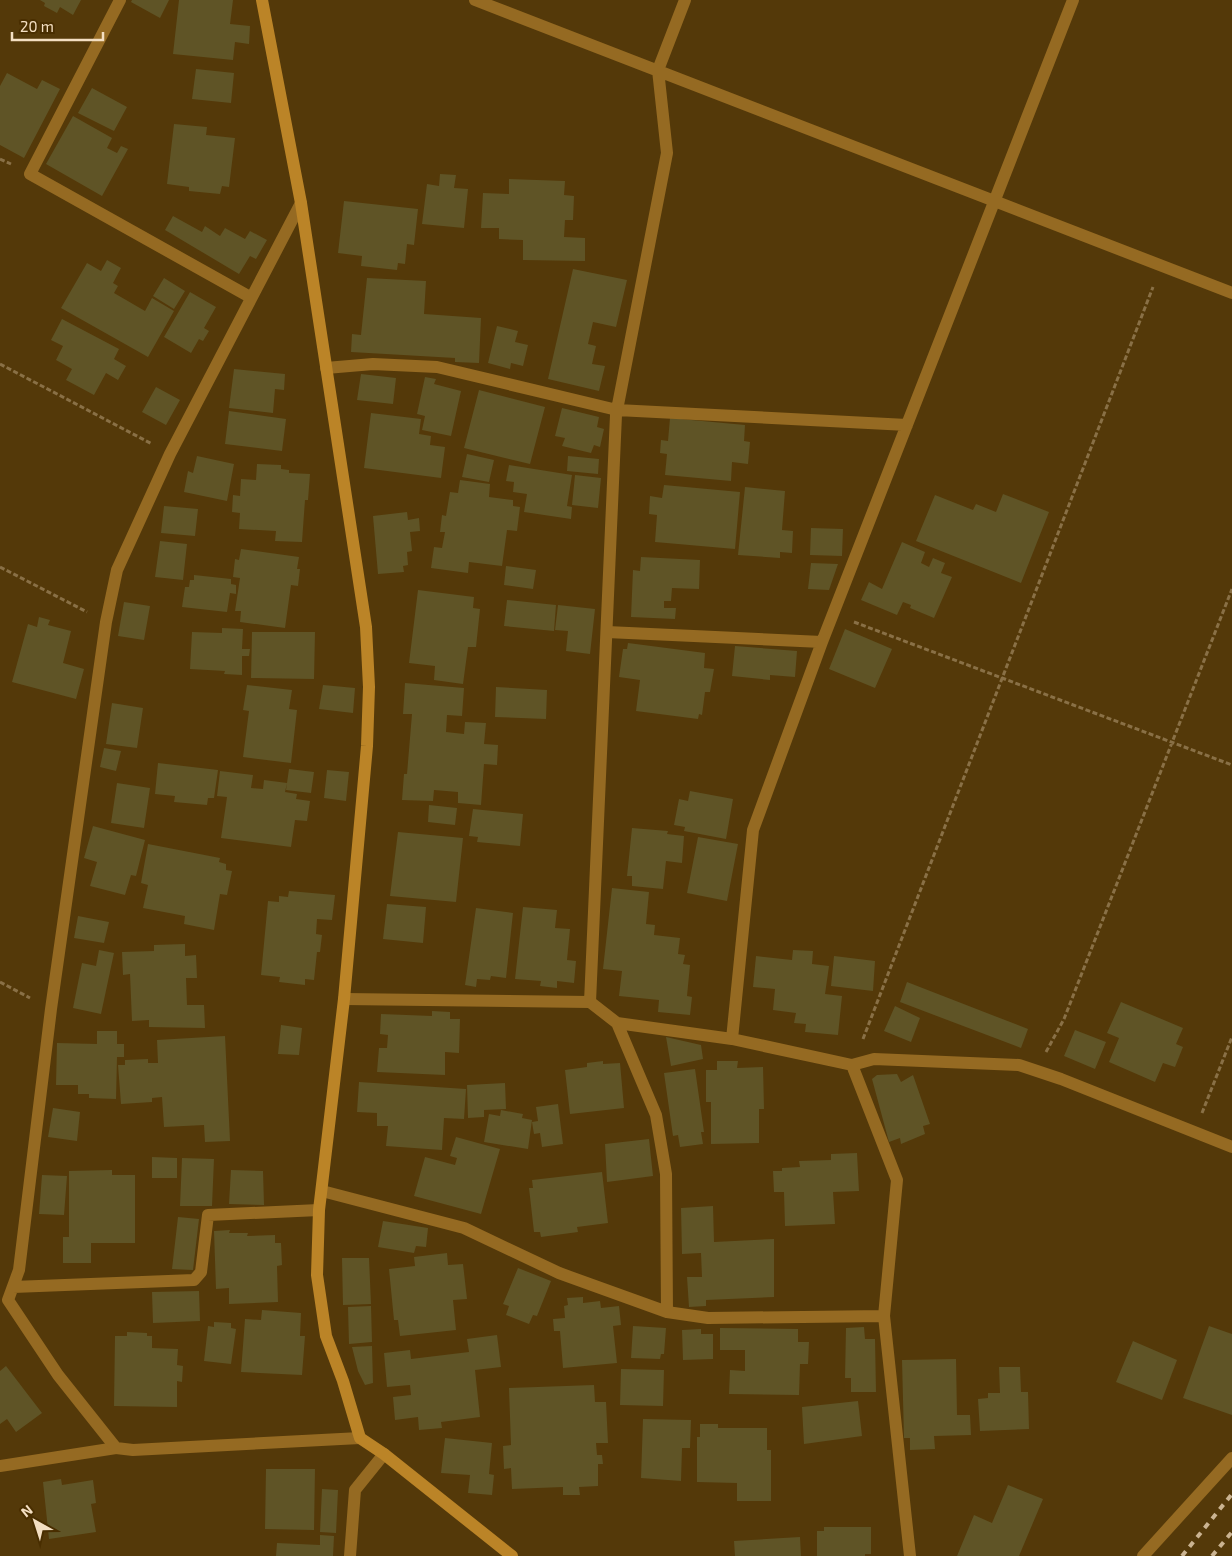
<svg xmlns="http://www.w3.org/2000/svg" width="1232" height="1556" font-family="'Exo 2',sans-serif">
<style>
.building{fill:#5f5426}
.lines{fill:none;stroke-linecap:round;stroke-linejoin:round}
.path{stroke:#897046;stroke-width:3;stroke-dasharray:5 2.5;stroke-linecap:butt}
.lane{stroke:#956a22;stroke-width:12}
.street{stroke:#956a22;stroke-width:12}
.secondary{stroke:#bb8427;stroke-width:12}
.rail{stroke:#cbb492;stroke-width:4;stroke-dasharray:6 6;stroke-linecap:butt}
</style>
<rect width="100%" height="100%" fill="#543909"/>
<path class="building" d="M40,0h41l-8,15 -13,-8 -3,6 -13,-7 1,-3z
M132,0h37l-9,18 -29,-16z
M179,0h54l-3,24 20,2 -1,18 -14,-2 -2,18 -60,-6z
M196,69l38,4 -3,30 -39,-4z
M7,73l30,16 5,-9 18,9 -36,69 -24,-13v-59z
M92,88l35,19 -13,24 -36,-18z
M73,116l39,22 -5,10 10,5 4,-7 7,3 -26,47 -56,-32z
M174,124l33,3 -1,8 29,3 -6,49 -7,-1 -2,8 -31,-3v-4l-22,-3z
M440,174l16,1 -2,13 14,1 -4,39 -42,-4 5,-40 12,2z
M509,179l56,2 -1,14 10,1 -1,24h-8l-1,17 21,1v23l-62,-1v-20l-24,-1v-11h-18l2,-35 26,1z
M344,201l74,8 -4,36 -7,-1 -2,20 -7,-1 -1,7 -36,-4 1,-10 -24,-3z
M173,216l29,16 3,-6 15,10 5,-8 20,11 5,-8 17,9 -11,19 -6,-3 -11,18 -74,-44z
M107,260l14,8 -8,15 5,3 -4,7 31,18 7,-13 22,13 -26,46 -87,-49 26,-45 14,8z
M573,269l54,11 -11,47 -23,-5 -5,22 8,2 -4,18 13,2 -6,25 -51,-12z
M164,278l21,13 -11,18 -21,-13z
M367,278l59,3 -2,33 57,4 -2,45 -24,-1v-4l-104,-6 1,-18 9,1z
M190,292l26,15 -12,21 5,3 -6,10 -4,-2 -8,14 -27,-16z
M62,319l57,30 -5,10 12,7 -8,14 -12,-7 -12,22 -28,-15 6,-11 -16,-9 7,-14 -12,-6z
M497,326l21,5 -3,11 13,3 -5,21 -12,-3 -1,6 -22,-6z
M234,369l51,5 -1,16 -9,-1 -2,24 -44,-5z
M361,374l35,4 -3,26 -36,-4z
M425,377l11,2 -2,5 27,7 -10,45 -29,-6 3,-14 -8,-2z
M156,387l24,13 -14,25 -24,-13z
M479,390l66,17 -15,57 -66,-16z
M562,408l37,9 -2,10 7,2 -4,18 -6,-2 -3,8 -29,-7 3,-8 -10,-2z
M229,411l57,8 -4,32 -57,-7z
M371,413l50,6 -2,15 12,2 -1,9 15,2 -4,31 -77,-10z
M670,418l75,7 -1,16 6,1 -2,22 -16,-2 -1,19 -66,-6 2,-21 -7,-1 1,-13 7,1z
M467,454l27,6 -5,22 -27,-5z
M197,456l37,8 -7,37 -43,-9 4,-21 5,2z
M568,456l31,3 -1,15 -31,-3z
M257,464l24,1v4l8,1v3l21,1 -2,26h-3l-3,42 -27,-1 1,-10 -37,-2 1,-16 -8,-1 1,-17 7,1 1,-17 15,1z
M509,465l63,10 -5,31 5,1 -1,12 -47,-7 3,-18 -14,-2 1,-10 -8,-1z
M575,475l26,3 -3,30 -26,-3z
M460,480l30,4 -1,13 24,3v6l7,1 -3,24 -10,-1 -5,36 -33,-4 -1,11 -37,-5 3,-21 8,1 3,-16h-5l2,-17 4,1 4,-24 8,1z
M664,485l76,7 -5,57 -80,-7 2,-27 -8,-1 1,-18 12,2z
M745,487l40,4 -3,39 11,1 -1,22 -12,-1v6l-42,-3z
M1003,494l46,18 -28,71 -105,-42 19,-46 38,15 3,-6 20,8z
M164,506l34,3 -3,27 -34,-3z
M407,512l1,8 11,-2 1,13 -10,1 2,19 -5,1 1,13 -5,1 1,6 -26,2 -5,-58z
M811,528l32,1 -1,27 -32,-1z
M160,541l27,3 -4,36 -28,-3z
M902,542l23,10 -4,11 8,4 4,-9 12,5 -4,10 11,4 -18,41 -24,-10 1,-3 -8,-3 -6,13 -36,-15 8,-18 13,7z
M241,549l58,8 -2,12h3l-2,17 -7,-1 -6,43 -45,-6 1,-11h-6l5,-33 -7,-1 2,-18 4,1z
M641,557l59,3 -1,29 -27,-1 -1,13h-7v7h12l-1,11 -44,-2 2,-47 7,1z
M811,563l27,1 -9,26 -21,-1z
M506,566l30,4 -3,19 -29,-4z
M194,575l37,4v5l5,1v9l-6,-1 -3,19 -45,-5 3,-20h4l1,-7h4z
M418,590l56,7 -1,11 7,1 -4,38h-8l-5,37 -29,-4 1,-14 -26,-3z
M507,600l49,5 -2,26 -50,-5z
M124,602l26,4 -6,34 -26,-4z
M558,605l37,4 -5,45 -24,-3 2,-20 -13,-1z
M39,617l11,3 -2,5 23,6 -8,32 21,6 -8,30 -64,-17 16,-58 9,3z
M222,628l21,1 -1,20h8l-1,7h-7v19l-18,-1 1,-3 -35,-2 2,-37 30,1z
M845,629l47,20 -17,39 -46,-19z
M252,632h63l-1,47 -63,-1z
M628,643l77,10 -1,15 10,1 -4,23h-5l-3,23 -3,-1 -1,5 -62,-8 4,-31 -21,-3 4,-28h4z
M735,646l62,5 -2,26 -25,-2v5l-38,-4z
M405,683l59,5 -2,28 -15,-1 -1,17 18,2 1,-12 21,1 -2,21 14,1 -1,20 -13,-1 -3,41 -23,-2v-11l-24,-2 -1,11 -31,-1 2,-26h3l5,-60h-9z
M247,685l45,5 -3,19 8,1 -6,53 -48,-6 6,-46 -6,-1z
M323,685l32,3 -2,25 -34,-4z
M496,687l51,3 -1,29 -51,-2z
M112,703l31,5 -6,40 -31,-4z
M104,748l17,3 -5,20 -16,-4z
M158,763l60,7 -4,28h-6l-1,7 -33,-3 1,-6 -20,-2z
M289,769l25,3 -3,21 -25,-3z
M327,770l22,2 -3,29 -22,-3z
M220,771l33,4 -2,13 12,1 1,-9 23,3 -2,9 12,2 -1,5 14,2 -3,20 -12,-1 -4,27 -70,-9 6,-41 -10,-1z
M117,783l33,5 -6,40 -33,-5z
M690,791l43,8 -7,40 -42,-8 1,-4 -11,-2 5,-26 9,2z
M429,805l28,3 -2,17 -27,-3z
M473,809l50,5 -3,32 -43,-4 1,-5 -9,-1z
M93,826l52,14 -9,36 -5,-1 -6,20 -35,-9 7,-24 -13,-4z
M632,828l36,3 -1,3 17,2 -2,27 -16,-2 -3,28 -31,-3v-10h-5z
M398,832l65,6 -7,64 -66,-6z
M698,837l40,7 -11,57 -40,-8z
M148,844l72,14 -1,4 7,2v6l6,1 -5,24 -7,-1 -6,36 -30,-6 1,-8 -42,-8 5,-23 -7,-2z
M612,888l37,4 -3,32 9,1 -1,10 26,3 -2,16 7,1 -2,9 7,1 -3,31 5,1 -2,18 -32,-3 1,-12 -40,-4 3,-25 -19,-2z
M289,891l46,4 -3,25 -15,-1 -1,15 6,1 -2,17h-3l-3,28 -9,-1v6l-26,-3 1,-5 -19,-2 7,-74 11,1v-6l9,1z
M387,904l39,3 -3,36 -40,-4z
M523,907l34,3 -2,18 15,1 -3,31 9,1 -2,22 -17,-2v7l-17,-2 1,-5 -26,-2z
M476,908l37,5 -7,65 -15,-2 -1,4 -13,-1 -1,8 -11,-2z
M78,916l31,6 -5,21 -30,-5z
M185,944v12l11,-1 1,23h-11l1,27h17l1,23 -56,-1v-7l-17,1 -2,-47 -7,1 -1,-23 32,-1v-6z
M99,950l15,3 -13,61 -28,-6 9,-45 14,3z
M793,950l20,1 -1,13 17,2 -4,28 17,2 -4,39 -33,-3 1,-8 -12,-1 2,-10 -23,-3 2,-21 -22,-2 3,-31 36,4z
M834,956l41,5 -2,30 -42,-5z
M907,982l121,47 -7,19 -121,-46z
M1121,1002l62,26 -7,16 7,3 -8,20 -12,-4 -8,19 -46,-20 10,-24 -12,-5z
M895,1006l25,12 -9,24 -27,-11z
M432,1011l18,1v7h10l-1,34 -14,-1v23l-68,-3 2,-24h8l1,-13 -8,-1 1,-20 51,2z
M281,1025l21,3 -3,27 -21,-1z
M1075,1030l31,12 -11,27 -31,-13z
M97,1031h20v13h7v13h-7l-1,42 -27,-1v-4h-11v-9h-22l1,-42 40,1z
M225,1036l5,105 -25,1 -1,-17 -40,2 -2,-30 -10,1v4l-31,2 -3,-39h7v-5l23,-1v4h10l-1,-23z
M666,1037l35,8 2,14 -32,7z
M603,1061v3l17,-1 4,45 -54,6 -5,-44 22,-3v-4z
M717,1061h21l-1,7 26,-1 1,42h-5v34l-48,1v-42h-5v-32h11z
M695,1069l9,63h-3l2,12 -23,3 -2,-12 -5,1 -9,-63z
M897,1074l4,8 12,-7 17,49 -7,2 2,8 -24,10 -1,-6 -11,4 -17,-63 5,-4z
M359,1082l107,7 -2,30 -20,-1 -2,32 -56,-4 2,-20h-11v-13l-20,-1z
M505,1083l1,26 -22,1v7l-16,1 -1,-33z
M558,1104l5,40 -21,3 -2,-14 -6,1 -2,-12 6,-1 -2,-14z
M53,1108l27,4 -3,29 -29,-4z
M501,1110l22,4 -1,4 10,2 -4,29 -44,-7 5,-28 11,2z
M456,1137l44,12 -19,65 -67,-18 11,-39 30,8 2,-7 -7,-2z
M649,1139l4,37 -46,6 -2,-38z
M857,1153l2,38 -26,1 2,32 -50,2 -1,-34h-10l-1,-21h9v-3l18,-1 -1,-6 32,-1v-6z
M152,1157l25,1v20h-25z
M182,1158l32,1 -2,47h-32z
M112,1170v5h23v68h-44v20h-28v-26h6v-66z
M231,1170l32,1 1,34 -35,-1z
M602,1172l6,51 -31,4 1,5 -37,5 -1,-5h-6l-5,-44h4l-1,-8z
M42,1175l25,1 -3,39 -25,-1z
M713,1206l1,36 60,-3v58l-68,3v6l-17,1 -2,-30h15l-1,-24 -19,1 -1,-46z
M178,1217l21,2 -6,51 -21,-1z
M383,1221l45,7 -2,19 -10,-1 -2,7 -36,-6z
M230,1230l-1,3h19l-1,3 28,-1v8h6l1,22 -5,1 1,36 -49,2v-16l-13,1 -2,-58z
M447,1253l1,12 15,-1 4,35 -14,1 3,30 -56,6 -2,-16h-4l-5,-51 26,-3 -1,-9z
M342,1258h27l2,46 -28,1z
M518,1268l33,13 -14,35 -4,-1 -4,9 -23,-9 3,-9 -6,-2z
M199,1291l1,30 -47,2 -1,-31z
M583,1297v6l17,-2 1,7 18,-2 2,19 -8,1 4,37 -54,5 -3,-37h-6l-1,-12 12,-1 -1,-12 4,-1 -1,-7z
M371,1306l1,36 -23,2 -1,-37z
M262,1310l39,3 -1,23h5l-3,39 -61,-3 4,-53 16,1z
M214,1322l17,1v5l5,1 -5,35 -27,-3 4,-35 6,1z
M633,1326l33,2 -2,26h-3l-1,5 -29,-1z
M1209,1326l23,8v81l-49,-17z
M864,1327l1,12h10l1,53h-25v-14h-6l1,-50z
M720,1328l78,1v13h11l-1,22h-8l-1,31 -70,-1 1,-24 15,1v-21h-25z
M701,1329v5h12v25l-30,1 -1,-30z
M127,1332l20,1v3h5v12l26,1 -1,16 6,1 -1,16 -5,-1v26l-63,-1 1,-70h12z
M497,1335l4,32 -26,3 5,47 -39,5 1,6 -23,2 -1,-13 -23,3 -2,-23 18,-2 -1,-10 -23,2 -3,-34 26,-3 1,9 58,-7 -2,-13z
M1133,1341l44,19 -15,40 -46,-18z
M372,1346l1,37 -8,2 -7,-14 -6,-24z
M956,1359l1,56h13l1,20 -37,1 1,13 -25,1v-12h-6l-2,-78z
M6,1366l36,47 -26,19 -9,-13 -7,5v-53z
M999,1367h21l1,25h7l1,37 -49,2 -2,-32 10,-1v-5h12z
M621,1369l43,1 -1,36 -43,-1z
M594,1385l1,17h11l2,41h-12l1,12h5l1,9h-5v22l-19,1 1,8h-17v-8l-51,2 -1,-21 -7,1 -1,-23 8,-1 -2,-57z
M858,1401l4,35 -58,8 -2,-37z
M643,1419l48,1 -1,28h-8l-1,33 -40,-3z
M700,1424h18v4h49v22h4v51h-34v-18l-40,-1v-45h3z
M445,1438l47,5 -3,31 5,1 -2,20 -24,-2 2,-18 -29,-2z
M266,1469h49l-1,61 -49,-1z
M61,1479l1,6 31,-5 3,23 -5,1 5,28 -47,7 -6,-57z
M1008,1485l35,14 -24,57h-62l17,-41 18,8z
M322,1489l16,1 -2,43 -16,-1z
M824,1527h47v27h-6v2h-48v-25h7z
M320,1535l14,1 -1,20h-57l1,-13 43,2z
M800,1537l1,19h-66l-1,-15z"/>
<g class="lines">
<path class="path" d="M0,159l11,5
M0,364l152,80
M0,567l87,45
M854,622l378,143
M0,982l30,16
M863,1039l290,-752
M1046,1052l18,-33 168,-430
M1202,1113l30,-76"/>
<path class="lane" d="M0,1466l116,-18
M350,1556l5,-66 29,-36
M1143,1556l89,-98"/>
<path class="street" d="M120,0l-90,174 220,123
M475,0l757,293
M301,203l-131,251 -53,116 -11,52 -55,387 -32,261 -11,30 50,75 58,73 17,2 227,-12
M326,368l47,-4 64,3 180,43 290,15
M607,632l215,10
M344,999l246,3 27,21 39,92 10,59 1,138
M590,1002l26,-587 51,-262 -9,-83 27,-70
M617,1023l115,16 120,26 22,-6 145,6 42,14 171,68
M732,1039l21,-209 69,-188 251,-642
M852,1065l45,115 -13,136 26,240
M322,1191l142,37 95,45 108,39 41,6 176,-2
M13,1287l181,-7 7,-8 7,-57 111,-5"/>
<path class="secondary" d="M262,0l39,203 65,424 3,60 -2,59 -23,253 -25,211 -2,65 9,61 17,45 17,57 24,16 128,102"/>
<path class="rail" d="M1182,1556l50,-62
M1212,1556l20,-24"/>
</g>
<g transform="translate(35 1521) rotate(321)" stroke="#492e00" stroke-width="4" paint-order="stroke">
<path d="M0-4L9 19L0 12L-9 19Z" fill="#f4dfc2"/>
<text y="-8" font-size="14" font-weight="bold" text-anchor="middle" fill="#f4dfc2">N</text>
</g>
<path d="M12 32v8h91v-8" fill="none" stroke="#f4dfc2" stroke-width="2.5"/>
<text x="20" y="32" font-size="15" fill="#f4dfc2" stroke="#492e00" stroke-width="4" paint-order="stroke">20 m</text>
</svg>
